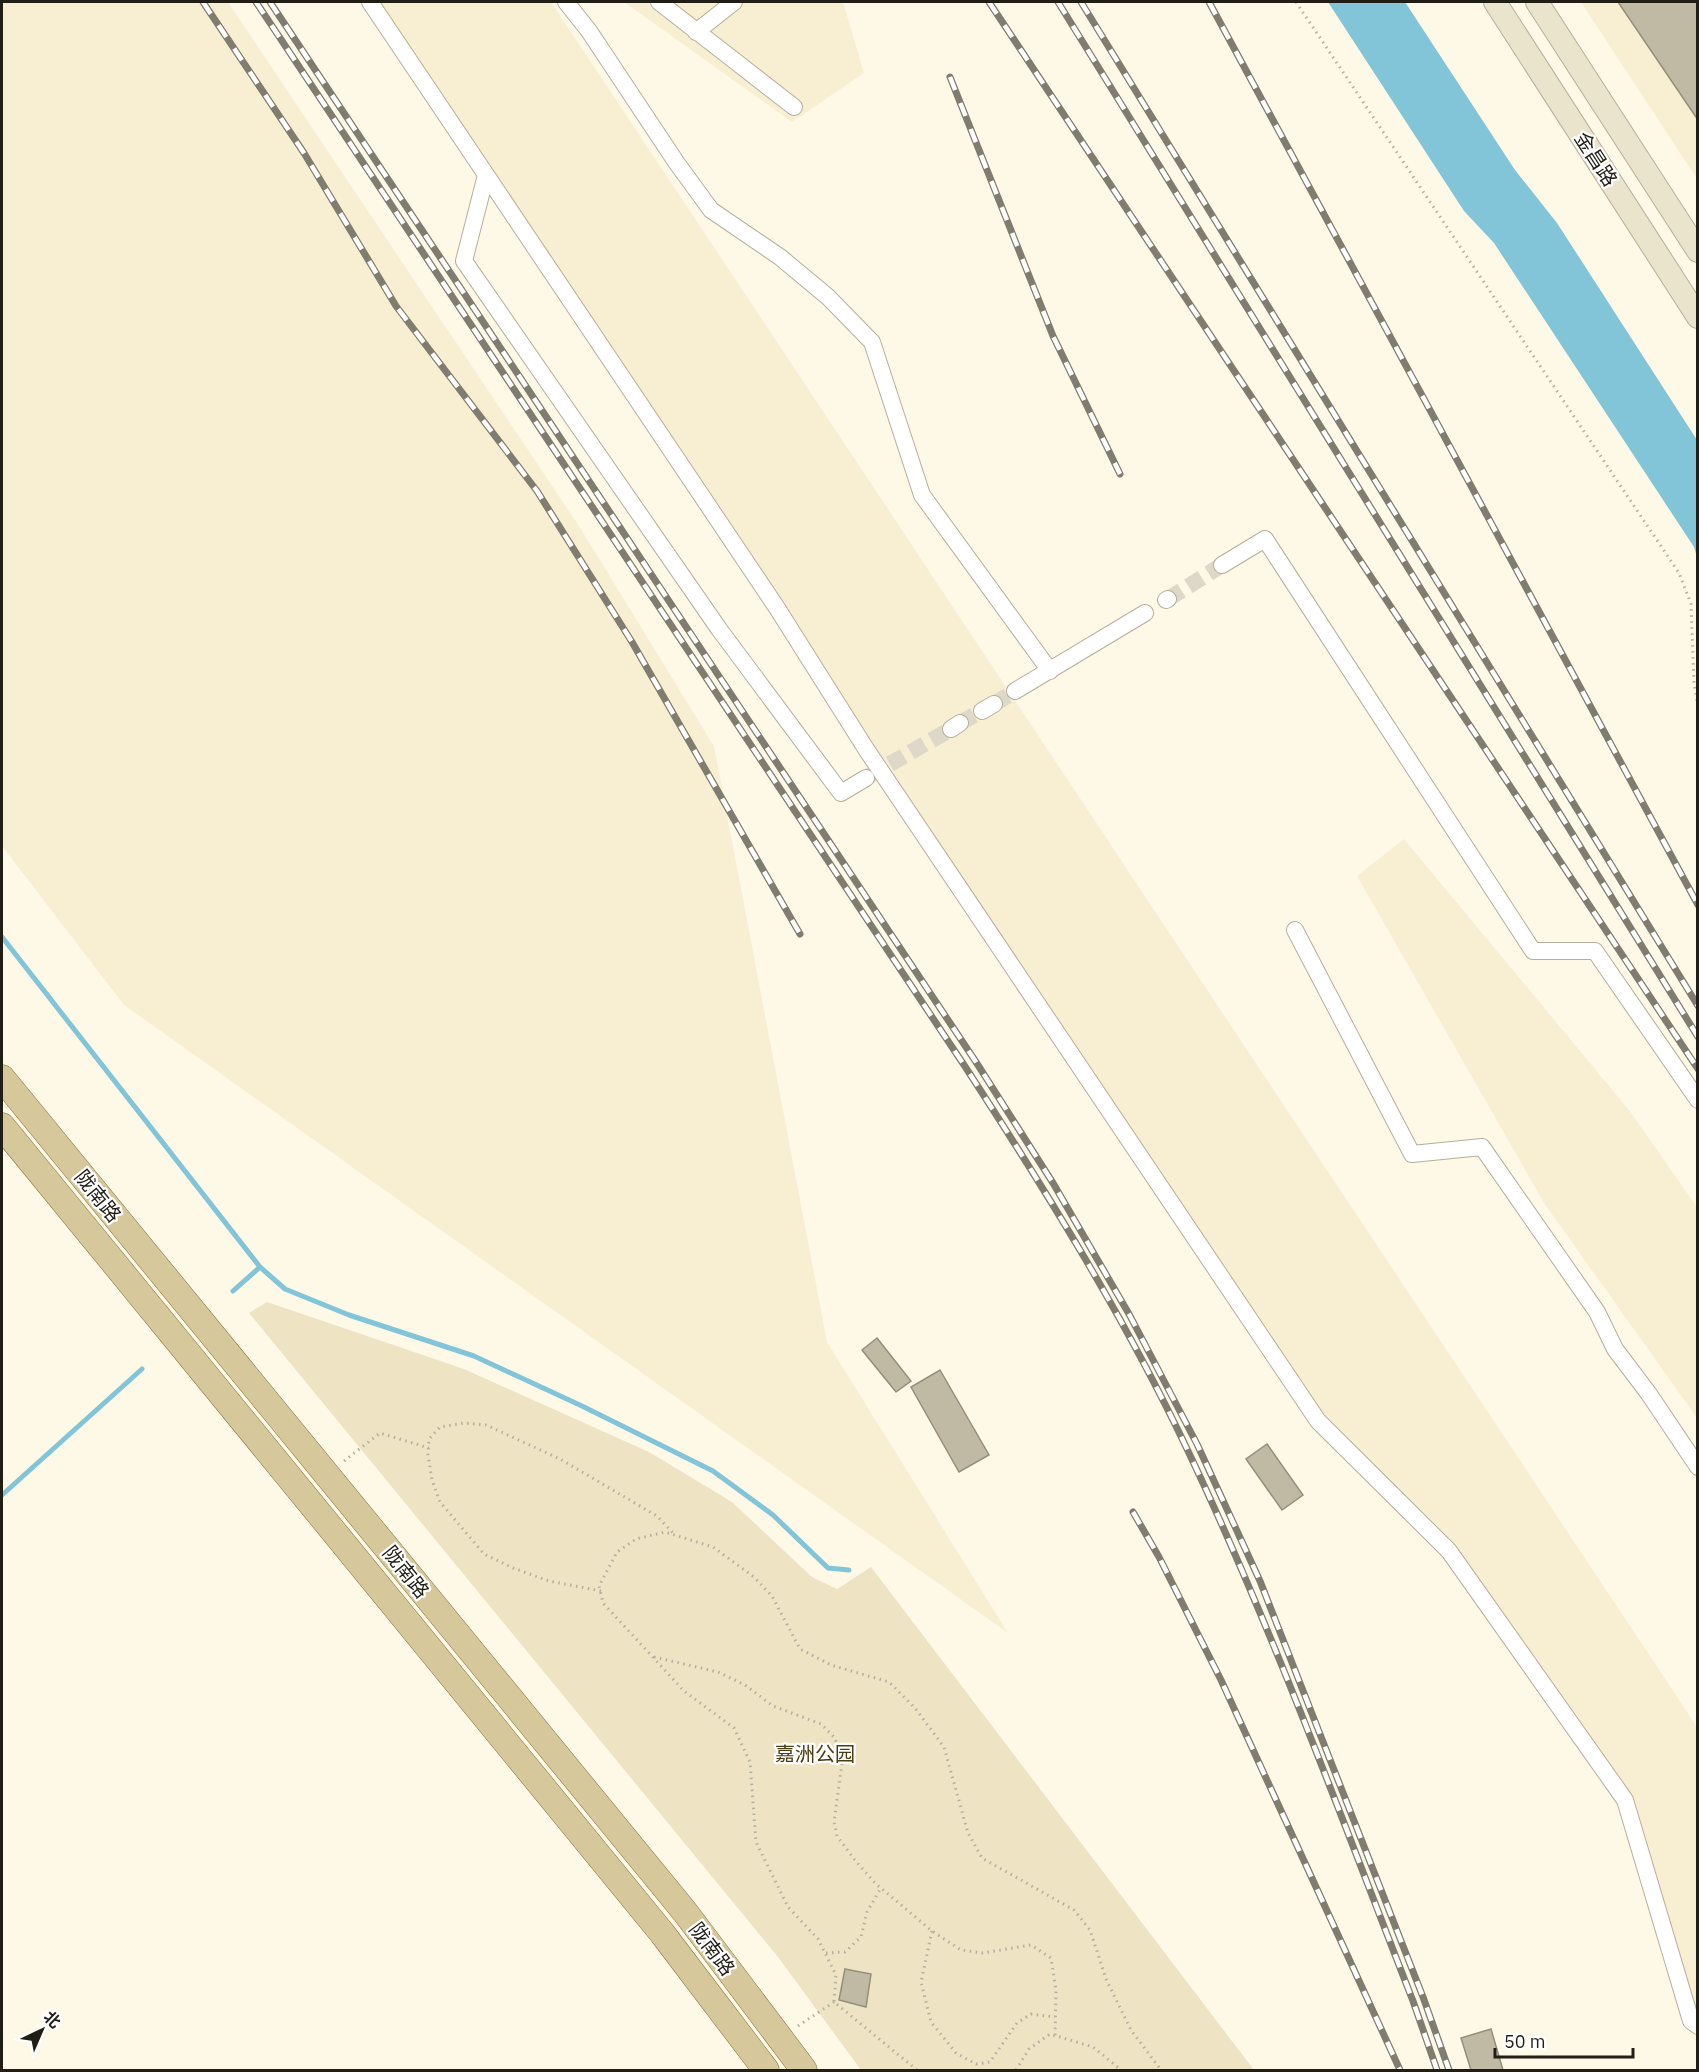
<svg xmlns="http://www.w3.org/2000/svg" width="1699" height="2072" font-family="'IBM Plex Sans','Noto Sans SC',sans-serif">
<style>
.built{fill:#f8efd2}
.green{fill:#eee3c2}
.water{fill:#82c4d8}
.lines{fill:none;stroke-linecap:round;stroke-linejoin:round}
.stream{stroke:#82c4d8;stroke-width:5}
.building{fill:#c0baa5;stroke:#948e7b;stroke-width:1.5}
.street-tunnel{stroke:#ddd8c8;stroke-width:16;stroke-dasharray:16 8;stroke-linecap:butt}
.street-casing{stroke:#b5af9a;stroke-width:18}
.secondary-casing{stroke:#b5af9a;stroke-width:24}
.primary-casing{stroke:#847542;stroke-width:27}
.path{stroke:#b4b0a1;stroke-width:3;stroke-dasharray:1.5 4.5;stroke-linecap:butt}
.street{stroke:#fff;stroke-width:16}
.secondary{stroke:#eae4cd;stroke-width:22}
.primary{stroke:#d6c89b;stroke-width:26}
.rail-casing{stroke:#807d70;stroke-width:7}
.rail{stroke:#fff;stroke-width:4.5;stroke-dasharray:14;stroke-linecap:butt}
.labels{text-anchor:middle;stroke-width:4.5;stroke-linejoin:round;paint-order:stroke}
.street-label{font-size:20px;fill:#211e16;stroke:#fff}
.park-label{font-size:20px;fill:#493d13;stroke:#fff}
</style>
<rect width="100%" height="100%" fill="#fef9e7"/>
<path class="built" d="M2,2h226l351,524 135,220 113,596 181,291 -884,-628 -122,-159z
M368,2h183l1146,1725v291l-72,-218 -172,-255 -126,-111z
M624,2h219l21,71 -72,49z
M1581,2h116v177z
M1404,839l225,271 68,97v211l-153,-215 -187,-327z"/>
<path class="green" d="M267,1302l197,67 185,83 83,50 80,75 25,12 34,-22 383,503h-393l-83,-113 -529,-644z"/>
<path class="water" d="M1328,2h77l110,168 42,53 140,217v117l-3,-10 -200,-304 -30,-32z"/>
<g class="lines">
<path class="stream" d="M2,937l258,330 -27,24
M260,1267l25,22 64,26 125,41 108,50 131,65 60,44 55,53 21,2
M2,1495l140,-126"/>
</g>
<path class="building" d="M1618,2h80v118z
M877,1338l34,43 -15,11 -34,-42z
M940,1370l49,85 -30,17 -48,-85z
M1267,1444l36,51 -21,15 -36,-51z
M845,1969l26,5 -5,33 -27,-7z
M1491,2029l12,41h-32l-10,-32z"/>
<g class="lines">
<path class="street-tunnel" d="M1168,599l54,-34
M994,704l21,-13
M960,723l22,-12
M869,776l82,-47"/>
<defs>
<path id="street" d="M370,2l407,606 89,141 452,672 131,130 176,249 66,221 7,5
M566,2l23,29 87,131 35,48 69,47 48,40 44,45 50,153 128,176
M659,2l135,105
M696,32l38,-30
M486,175l-22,86 255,368 122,164 25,-15
M1222,565l43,-26 268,412h62l103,149
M1166,600l2,-1
M1015,691l130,-78
M982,711l12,-7
M951,729l9,-6
M1295,930l117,224 70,-7 115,165 18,37 34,45 49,73"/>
<path id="secondary" d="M1495,2l203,315
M1537,2l161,249"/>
<path id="primary" d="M2,1078l683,834 119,158
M2,1126l660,807 104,137"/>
</defs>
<use href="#street" class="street-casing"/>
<use href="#secondary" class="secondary-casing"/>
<use href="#primary" class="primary-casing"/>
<path class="path" d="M1296,2l383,571 12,31 3,79 4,23
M344,1461l36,-28 49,15
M601,1591l-52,-10 -36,-13 -29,-14 -44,-52 -8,-22 -4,-25 1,-16 11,-12 24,-4 22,2 74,34 97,57 18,19
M654,1657l64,15 27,13 28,21 48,18 14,14 7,25 -8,59 3,14 17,23 21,24 57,48 29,19 22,3 48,-8 20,13 5,32 -1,46
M932,1931l-11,51 10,40 25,31 20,11 14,-2 27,-39 14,-9 24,3
M826,1953l19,-1 16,-15 6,-25 14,-24
M798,2026l36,-24
M917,2070l-83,-68 2,-27 -18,-36 -30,-32 -32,-65 -6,-80 -16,-34 -50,-37 -81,-88 -4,-17 18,-34 19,-13 29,-7 48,15 41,30 18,19 28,53 31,16 58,17 26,26 29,39 24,86 14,25 92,52 16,20 16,49 25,51 30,40
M1016,2070l13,-21 21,-15 43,13 28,23"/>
<use href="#street" class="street"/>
<use href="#secondary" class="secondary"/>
<use href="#primary" class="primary"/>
<defs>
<path id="rail" d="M203,2l101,151 92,153 141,185 95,151 168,292
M256,2l710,1066c80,123 159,250 222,383 85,179 153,366 225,550l24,69
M270,2l706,1060 77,121 76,131 68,130 63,137 163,416 26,73
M989,2l709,1067
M1058,2l640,1035
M1081,2l617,1004
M1209,2l489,903
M950,77l103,259 67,138
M1133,1512l26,45 62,123 179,390"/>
</defs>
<use href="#rail" class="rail-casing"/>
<use href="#rail" class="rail"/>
</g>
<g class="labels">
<g class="street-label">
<text transform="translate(1596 159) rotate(57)" y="7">金昌路</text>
<text transform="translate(98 1196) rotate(51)" y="7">陇南路</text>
<text transform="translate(406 1572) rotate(51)" y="7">陇南路</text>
<text transform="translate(712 1949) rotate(53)" y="7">陇南路</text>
</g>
<g class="park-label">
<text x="815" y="1761">嘉洲公园</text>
</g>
</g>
<rect width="1699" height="2072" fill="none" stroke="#211e16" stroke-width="6"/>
<g transform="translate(42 2030) rotate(44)" stroke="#ffffff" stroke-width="4.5" paint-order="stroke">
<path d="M0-4.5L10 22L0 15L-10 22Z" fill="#211e16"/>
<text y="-9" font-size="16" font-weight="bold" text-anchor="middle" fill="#211e16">北</text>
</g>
<path d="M1495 2048v9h138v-9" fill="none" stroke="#211e16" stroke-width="3"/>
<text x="1504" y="2048" font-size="18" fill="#211e16" stroke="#ffffff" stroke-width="4.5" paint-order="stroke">50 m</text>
</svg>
